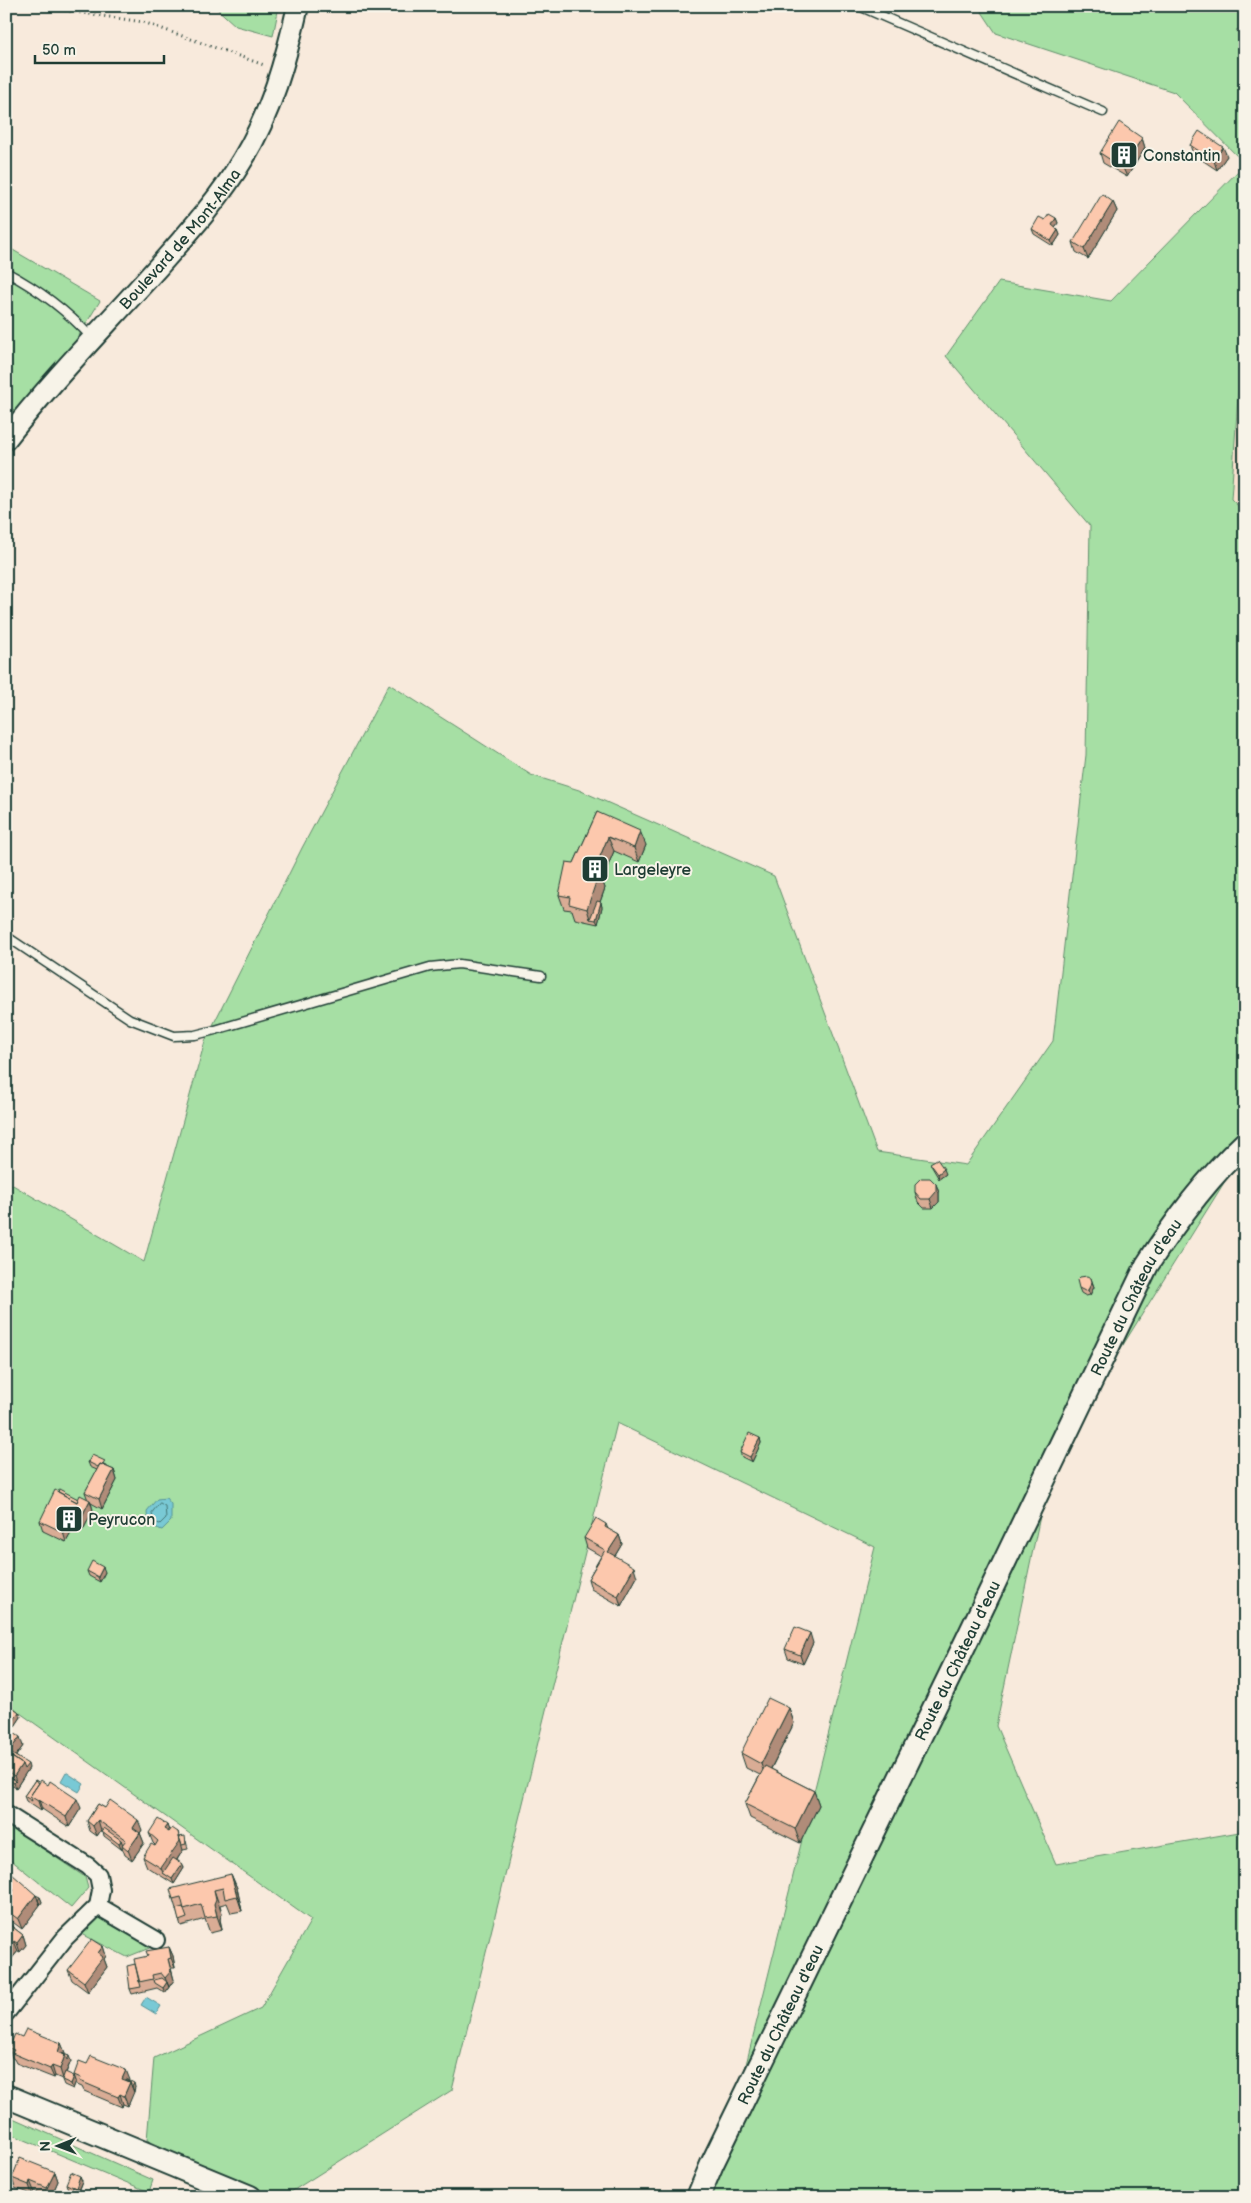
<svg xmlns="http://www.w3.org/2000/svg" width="1251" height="2203" font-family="'Balsamiq Sans',sans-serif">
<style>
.built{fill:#f9e0ce}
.green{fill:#a6dfa4;stroke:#628e6c}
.water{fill:#79c9d5;stroke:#559195}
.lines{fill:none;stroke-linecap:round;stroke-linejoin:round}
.shore{stroke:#437574;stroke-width:1}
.service-casing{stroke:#1f3d34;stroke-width:11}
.minor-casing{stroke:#1f3d34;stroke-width:20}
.tertiary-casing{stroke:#1f3d34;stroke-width:24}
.secondary-casing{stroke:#1f3d34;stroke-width:26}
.path{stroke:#1f3d34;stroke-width:3;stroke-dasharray:1 4;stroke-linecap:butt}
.service{stroke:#f7f3e8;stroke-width:8}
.minor{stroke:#f7f3e8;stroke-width:16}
.tertiary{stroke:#f7f3e8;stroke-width:20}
.secondary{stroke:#f7f3e8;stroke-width:22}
.wall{fill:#d9ac95;stroke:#1f3d34}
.shaded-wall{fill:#b08c79;stroke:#1f3d34}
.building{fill:#fcc8ad;stroke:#1f3d34}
.labels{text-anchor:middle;stroke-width:4;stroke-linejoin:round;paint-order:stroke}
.poi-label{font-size:16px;fill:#1f3d34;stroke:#f7f3e8;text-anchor:start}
.street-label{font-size:16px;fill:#1f3d34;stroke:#f7f3e8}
</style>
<rect width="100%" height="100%" fill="#f8eadc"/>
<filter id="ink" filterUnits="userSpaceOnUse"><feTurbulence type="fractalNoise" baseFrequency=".02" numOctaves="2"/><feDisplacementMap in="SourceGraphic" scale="10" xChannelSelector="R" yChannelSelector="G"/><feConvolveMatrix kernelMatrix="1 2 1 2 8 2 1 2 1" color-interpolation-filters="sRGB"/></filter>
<g filter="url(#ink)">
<path class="built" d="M1245,348v165l-14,-14 10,-146z"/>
<path class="green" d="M214,6h65l-6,30 -37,-10z
M978,6h267v21l-9,3 9,10v308l-4,5 -10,146 14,14v636l-193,310 -56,267 60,138 189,-33v366h-532l162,-650 -258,-124 -165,667 -169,107h-17l-119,-57 7,-82 107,-50 50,-88 -305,-217v-522l138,81 61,-221 97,-193 87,-164 142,91 48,15 195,86 103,276 89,13 87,-124 33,-286 4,-229 -144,-170 53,-74 112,19 134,-137 -71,-72 -178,-59z
M6,246l94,55 -94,153z
M6,1828h6l73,49 3,11 -17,20 -60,-48 -5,6z
M98,1917h11l43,30 -25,10 -49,-25z
M6,2115l147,65 -4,12 -143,-60z"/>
<path class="water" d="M166,1498l5,6v17l-9,9c-11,-4 -15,-6 -15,-19l10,-12z
M66,1772l18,12 -5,8 -18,-11z
M146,1997l15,9 -5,8 -15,-9z"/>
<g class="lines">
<path class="shore" d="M160,1503l5,3 1,12 -6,6 -6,-2 -2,-9z"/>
<defs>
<path id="service" d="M859,6l244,106
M6,272c32,17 62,40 86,66
M6,936l124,83 44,17 21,-1 20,-5 215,-63 29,-3 82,12"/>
<path id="minor" d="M6,1814l82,52 10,9 3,15 -3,16 -33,32 -59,75
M98,1906l58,34"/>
<g id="tertiary">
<path id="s1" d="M6,439c47,-60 102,-116 153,-173 30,-34 61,-68 84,-107 28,-46 43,-100 55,-153"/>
</g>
<g id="secondary">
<path d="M6,2096l244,101"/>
<path id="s2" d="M698,2197l14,-33 241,-495 194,-404c28,-43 59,-86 98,-122"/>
</g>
</defs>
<use href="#service" class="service-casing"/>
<use href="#minor" class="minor-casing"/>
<use href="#tertiary" class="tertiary-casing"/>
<use href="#secondary" class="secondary-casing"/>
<path class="path" d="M35,6l108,16 121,43"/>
<use href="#service" class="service"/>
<use href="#minor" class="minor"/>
<use href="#tertiary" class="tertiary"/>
<use href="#secondary" class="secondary"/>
</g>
<path class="wall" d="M1142,138l3,10 -18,29 -24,-14 -3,-10z
M1190,145l37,11 -10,14 -24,-16z
M1113,202l4,9 -29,48 -12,-7 -3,-10z
M1056,218l2,5 -3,4 3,3 2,5 -7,11 -19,-12 -2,-5 13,-9z
M597,812l49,33 -7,17 -25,-11 -12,29 3,8 -5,14 2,5 -4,17 -23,-5 -3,-9 -8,-1 -5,-14 15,-32z
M930,1163l16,11 -7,5 -7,-12z
M936,1184l3,9v9l-6,6h-9l-6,-6 -3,-10z
M1091,1278l3,9 -4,8 -4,1 -5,-3 -2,-5z
M760,1438l1,5 -9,19 -10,-5 -2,-5z
M88,1462l19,4v1l7,3 3,10 -15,29 -11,-6 2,7 -10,20 -8,-4 -9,16 -23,-11 -3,-10 18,-29 20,7 10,1 -3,-8 12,-22 -7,-3z
M606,1524l2,5 11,6 3,9 -7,12 22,21 -16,29 -30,-17 -3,-10 13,-23 -14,-8 -3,-10z
M87,1571l18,1 -5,10 -11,-6z
M813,1643l-10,21 -15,-6 -3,-9z
M6,1702l13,10 2,5 -6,9 -6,-4 -3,1z
M789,1708l5,15 -23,46 43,22 5,14 -19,38 -50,-25 -5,-14 15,-29 -14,-7 -5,-15z
M6,1728l17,18 -7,10 13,12 -13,20 -10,-7z
M35,1780l46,28 -12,19 -27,-18 -1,2 -15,-10 -2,-5z
M98,1804l44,26 -2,3 4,10 -12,17 -7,-5 -3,-8 -1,2 -17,-13 -1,-5 -2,-1 -4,6 -7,-5 -3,-10z
M167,1825l1,4 10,3 1,5 7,4 2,8 -5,1 -6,10 5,4 2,4 -10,16 -27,-17 -4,-10 12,-12 -2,-2 -4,-10z
M231,1874l6,14 5,23 -11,2 -4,-10 -7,2 2,8 -2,6 2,11 -12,3 -5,-14 -24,7 -5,-17 -3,-10z
M6,1882l34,15 2,5 -20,27 -16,-12v-16l5,-6 -3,-2 -2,-5z
M6,1922l17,13 3,10 -6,7 -2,-1 -12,15z
M103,1946l3,10 -2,3 3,8 -19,25 -16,-12 -4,-10z
M169,1947l4,9 2,12h-4l3,12 -9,13 -8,-5 -25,6 -2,-5 5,-25 13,-8z
M22,2037l39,6 4,10 -1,1 7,7 -5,12 10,8 -3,8 -9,-4 -2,-5v-1l-7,-3 -1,2 -38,-15 -2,-4 -2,-1 -3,-10z
M87,2064l39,6 3,11 6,6 -7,19 -5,-2 -1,3 -38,-16 -2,-4 -5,-2 -3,-10z
M55,2172l3,9 -7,16h-3l-14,-6 -2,3 -17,-6 -3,-10z
M80,2176l2,5 -3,8 1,1 2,7h-13l2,-7 -3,-1 -2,-5z"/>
<path class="shaded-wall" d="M1142,138l3,10 -18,29 -4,-9z
M1223,147l4,9 -10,14 -3,-9z
M1113,202l4,9 -29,48 -4,-10z
M1056,218l2,5 -5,7 -1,-5z
M1058,230l2,5 -7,11 -2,-5z
M640,831l6,14 -7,17 -5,-14z
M608,837l6,14 -12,29 3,8 -11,31h-4l-3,-10 7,-38z
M601,902l1,5 -4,17 -2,-4z
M944,1169l2,5 -7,5 -1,-5z
M936,1184l3,9v9l-6,6 -3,-9z
M1092,1282l2,5 -4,8 -2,-5z
M760,1438l1,5 -9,19 -2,-5z
M114,1470l3,10 -15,29 -3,-10z
M90,1500l3,10 -10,20 -3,-10z
M72,1516l3,10 -9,16 -3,-10z
M619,1535l3,9 -11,18 -3,-10z
M103,1567l2,5 -5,10 -2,-5z
M634,1567l3,10 -16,29 -3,-10z
M810,1633l3,10 -10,21 -3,-9z
M789,1708l5,15 -28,55 -5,-14z
M19,1712l2,5 -6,9 -2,-5z
M20,1737l3,9 -11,15 -5,-7z
M22,1764h6l1,4 -13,20 -2,-5 2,-2 -2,-5z
M814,1791l5,14 -19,38 -5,-14z
M77,1799l4,9 -12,19 -3,-10z
M39,1800l3,9 -1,2 -3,-10z
M98,1820l3,10 -4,6 -4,-10z
M138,1820l4,10 -5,8 -4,-10z
M167,1825l3,9 -6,-5z
M178,1832l5,18 -16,25 -4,-2 -2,-5z
M140,1833l4,10 -12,17 -4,-10z
M121,1840l2,5 -2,4 -2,-5z
M182,1864l2,4 -10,16 -2,-5z
M231,1874l6,14 5,23 -5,-15z
M214,1890l8,23 -2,6 2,11 -5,-14 -3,-12z
M36,1895l4,10 -18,24 -4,-10z
M40,1897l2,5 -2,3 -2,-5z
M23,1935l3,10 -6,7 -3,-9z
M14,1941l4,10 -11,13 -1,-3v-9l3,2 -1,-5z
M103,1946l3,10 -2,3 3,8 -19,25 -4,-10 14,-29z
M169,1947l4,9 2,12 -4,-10z
M168,1959l6,21 -5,7 -4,-9z
M167,1982l2,5 -4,6 -2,-5z
M61,2043l4,10 -2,5 -5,-6z
M65,2055l4,1 2,5 -8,18 -3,-10z
M52,2066l3,10 -1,2 -4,-9z
M126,2070l4,10 -3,5 -5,-6z
M74,2076l2,5 -3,8 -2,-5z
M130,2082l4,10 -6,14 -4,-10z
M134,2083l1,4 -1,5 -2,-5z
M120,2094l3,10 -1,3 -4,-10z
M55,2172l3,9 -7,16 -4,-9z
M80,2176l2,5 -5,12 -2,-5z
M30,2181l4,10 -2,3 -3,-9z
M80,2190l2,7h-4l-1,-2z"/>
<path class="building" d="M1119,122l23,16 -19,30 -23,-15z
M1199,131l24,16 -9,14 -24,-16z
M1102,194l11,8 -29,47 -11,-7z
M1049,214l7,4 -4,7 6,5 -7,11 -19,-12 7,-12 6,3z
M597,812l43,19 -6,17 -26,-11 -14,34 5,2 -12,36 -18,-5 1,-7 -11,-2 7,-33 8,1z
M597,901l4,1 -5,18 -6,-1z
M937,1159l7,10 -6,5 -8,-11z
M921,1178h9l6,6v8l-6,7h-9l-6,-7v-8z
M1087,1276l4,2 1,4 -4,8 -3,1 -6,-3 -2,-8 3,-3z
M749,1433l11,5 -10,19 -10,-5z
M92,1455l13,6 -2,4 -3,-1 -2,3 -10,-5z
M100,1464l14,6 -15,29 -14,-7z
M59,1489l19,10 -1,3 -19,-10z
M55,1490l22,12 3,-7 10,5 -10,20 -8,-4 -9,16 -23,-11z
M596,1518l10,6 -1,3 14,8 -11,17 26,15 -16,29 -30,-17 17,-29 -21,-12z
M92,1561l11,6 -5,10 -11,-6z
M795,1627l15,6 -10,22 -15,-6z
M768,1698l21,10 -28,56 -20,-11z
M6,1702l13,10 -6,9 -6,-3h-1z
M6,1728l14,9 -13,17 15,10 -8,12 -8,-6z
M12,1754l16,10 -4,5 -2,-5 -11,-8z
M765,1766l49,25 -19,38 -50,-25z
M6,1774l10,7 -2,2 -8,-5z
M35,1780l4,3 -9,13 2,5 -8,-5z
M41,1780l7,5 2,-4 27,18 -11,18 -27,-17 -1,1 -8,-5z
M110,1800l28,20 -5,8 7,5 -12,17 -6,-5 4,-5 -24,-17 -4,-3 -5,6 -6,-5 11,-17 7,4z
M158,1819l9,6 -3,4 5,3 3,-4 6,4 2,9 -19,27 -18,-11 8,-13 4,2 3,-5 -9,-8z
M104,1828l17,12 -2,4 -17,-13z
M185,1836l1,8 -4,1 -3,-8z
M173,1858l9,6 -10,15 -9,-6z
M12,1874l24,21 -18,24 -12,-9v-9l8,-11 -8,-5v-3z
M231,1874l6,22 -12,3 -2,-11 -9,2 2,9 -2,5 3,12 -12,2 -4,-14 -17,5 -3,-12 -8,2 -3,-10z
M183,1907l4,11 -8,3 -3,-12z
M6,1922l17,13 -6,8 -3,-2 -6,8 -2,-1z
M92,1939l11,7 -5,7 5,4 -19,25 -16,-12z
M169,1947l2,11 -3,1 3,12 -6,7 -4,-5 -9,2 1,4 -14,3 -5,-23 14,-3 -2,-5z
M6,1952l3,2 -3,4z
M135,1964l6,23 -11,2 -3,-23z
M162,1978l5,4 -4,6 -8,-5 -1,-3z
M26,2029l35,14 -3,9 7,3 -5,14 -8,-3 -2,3 -38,-16 2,-3 -5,-2 6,-14 7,3z
M61,2053l8,3 -2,4 -2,-5z
M91,2056l35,14 -4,9 8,3 -6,14 -4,-2 -2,3 -38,-16 1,-3 -7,-3 5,-14 8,3z
M65,2072l9,4 -3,8 -9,-4z
M126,2079l8,4 -2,4 -2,-5 -4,-2z
M20,2158l35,14 -8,16 -17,-7 -1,4 -17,-7z
M71,2172l9,4 -4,12 -10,-4z
M73,2187l7,3 -3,5 3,2h-11z"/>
</g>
<defs>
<symbol id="building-square" viewBox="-11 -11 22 22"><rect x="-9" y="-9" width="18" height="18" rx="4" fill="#1f3d34" stroke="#f7f3e8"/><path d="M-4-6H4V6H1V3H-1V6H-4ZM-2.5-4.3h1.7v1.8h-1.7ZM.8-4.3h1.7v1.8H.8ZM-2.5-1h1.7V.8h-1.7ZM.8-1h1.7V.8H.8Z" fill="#fff"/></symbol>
</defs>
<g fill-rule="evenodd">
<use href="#building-square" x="1108" y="139" width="32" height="32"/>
<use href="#building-square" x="579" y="853" width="32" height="32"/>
<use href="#building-square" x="53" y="1503" width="32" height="32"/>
</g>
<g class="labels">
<g class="poi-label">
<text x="1143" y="161">Constantin</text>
<text x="614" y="875">Largeleyre</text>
<text x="88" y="1525">Peyrucon</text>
</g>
<g class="street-label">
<text dy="6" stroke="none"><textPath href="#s1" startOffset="265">Boulevard de Mont-Alma</textPath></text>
<text dy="6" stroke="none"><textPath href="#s2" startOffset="1001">Route du Château d'eau</textPath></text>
<text dy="6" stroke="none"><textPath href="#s2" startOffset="596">Route du Château d'eau</textPath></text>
<text dy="6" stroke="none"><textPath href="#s2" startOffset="191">Route du Château d'eau</textPath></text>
</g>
</g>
<rect width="1251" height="2203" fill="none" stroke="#f7f3e8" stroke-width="25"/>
<rect x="12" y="12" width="1226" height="2178" fill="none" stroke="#1f3d34" stroke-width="2" filter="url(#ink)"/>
<g transform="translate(58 2146) rotate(269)" stroke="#f7f3e8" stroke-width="4" paint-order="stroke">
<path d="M0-4L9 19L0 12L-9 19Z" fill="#1f3d34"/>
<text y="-8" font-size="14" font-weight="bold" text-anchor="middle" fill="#1f3d34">N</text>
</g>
<path d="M35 55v8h129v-8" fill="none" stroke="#1f3d34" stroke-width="2.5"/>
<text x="42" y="55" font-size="15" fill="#1f3d34" stroke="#f7f3e8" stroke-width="4" paint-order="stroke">50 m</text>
</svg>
